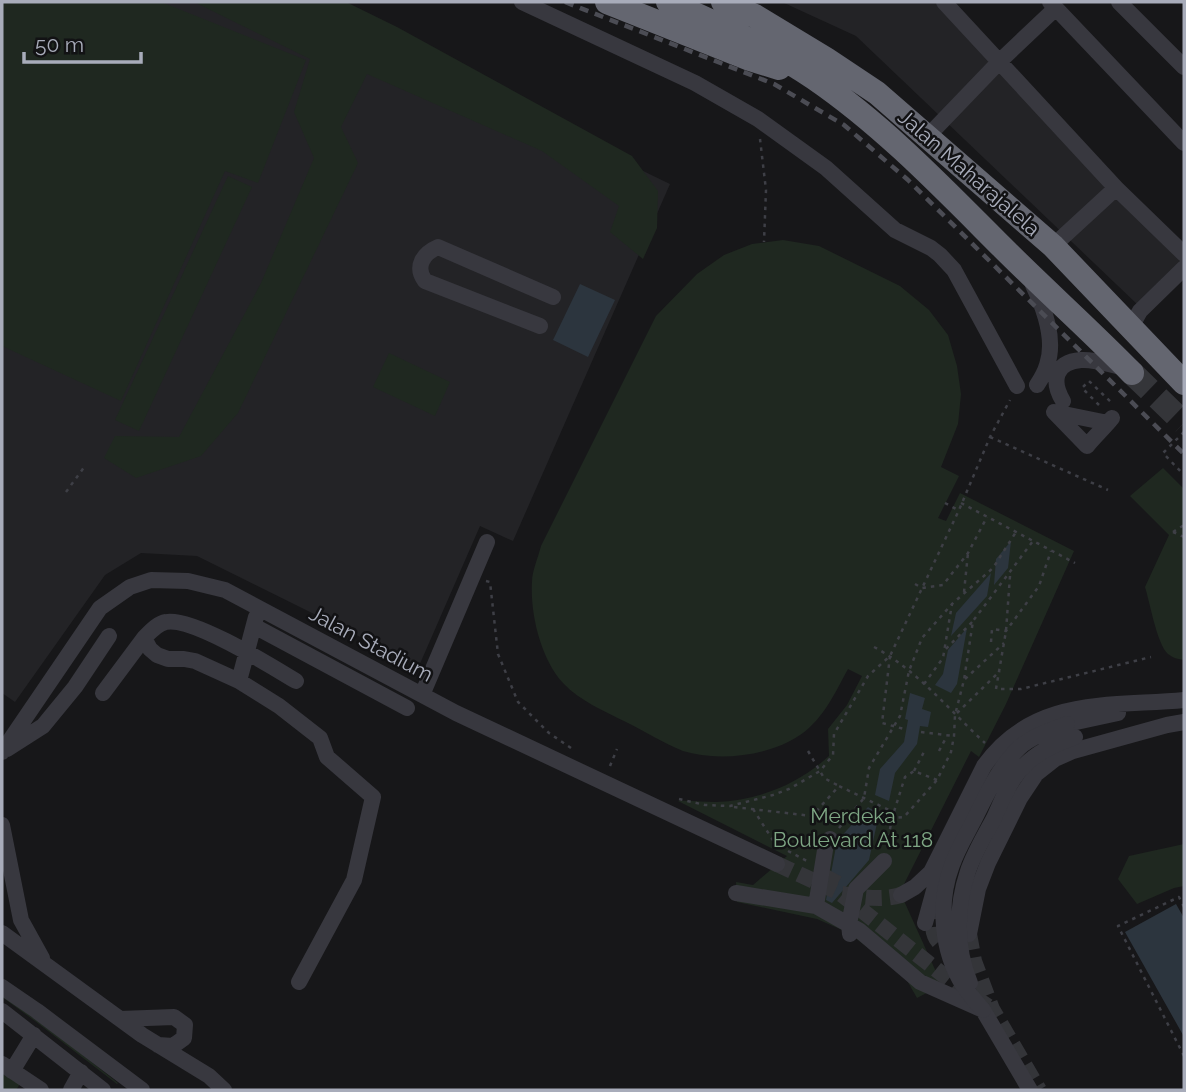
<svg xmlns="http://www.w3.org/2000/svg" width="1186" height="1092" font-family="Raleway,sans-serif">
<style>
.built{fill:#232326}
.green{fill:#1f2820}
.water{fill:#2c353e}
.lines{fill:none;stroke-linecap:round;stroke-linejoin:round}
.minor-tunnel{stroke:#343539;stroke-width:16;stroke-dasharray:16 8;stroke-linecap:butt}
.highway-tunnel{stroke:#343539;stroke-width:24;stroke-dasharray:24 12;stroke-linecap:butt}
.path{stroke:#3e3f46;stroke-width:2.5;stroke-dasharray:3.5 5;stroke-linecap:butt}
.minor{stroke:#38383f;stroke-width:16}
.highway{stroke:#646670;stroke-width:24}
.rail{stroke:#4b4c54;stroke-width:4.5;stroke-dasharray:9 7;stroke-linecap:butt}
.minor-bridge{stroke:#38383f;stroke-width:16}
.labels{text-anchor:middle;stroke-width:5;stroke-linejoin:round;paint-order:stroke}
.street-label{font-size:21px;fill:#a8acba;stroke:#121214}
.park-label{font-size:21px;fill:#7ea684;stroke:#121214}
</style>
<rect width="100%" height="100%" fill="#171719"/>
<path class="built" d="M2,2h337l33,38 298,144 -157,357 -33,-15 -61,140 -222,-110 -56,-3 -36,22 -90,127 -13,-9z
M782,2h157l243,258 -44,45 -282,-269z"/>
<path class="green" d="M2,2h159l145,58 -48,123 -33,-12 -104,230 -119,-55z
M194,2h152l51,25 235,129 26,35 -1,37 -14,31 -33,-27 9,-26 -77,-55 -175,-77 -26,53 17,36 -120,250 -37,43 -65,22 -32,-20 11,-22 64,1 82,-154 53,-125 -20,-46 16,-53z
M228,176l24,11 -113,244 -24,-11z
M783,240l36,6 81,40 29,24 19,25 9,31 4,28 -3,30 -17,43 18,9 -21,42 8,3 14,-28 114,58 -68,153 -27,53 -8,-6 -71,141 42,93 -25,13 -12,-21 -56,-44 -32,-14 -80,-17 -1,-20 17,3 34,-29 -109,-55c12,-1 25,1 38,1 43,-2 81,-17 113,-46l-1,-27 19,-24 15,-29 -14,-7c-11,20 -21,42 -38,58 -29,28 -89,36 -127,24 -18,-7 -39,-20 -57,-29 -22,-11 -46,-21 -63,-39 -22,-24 -33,-69 -31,-101 0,-11 6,-24 9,-36l115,-230 41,-42 27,-19 28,-11z
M389,353l61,29 -15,34 -62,-29z
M1163,468l21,21v171c-6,-1 -11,-2 -16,-6 -11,-10 -18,-51 -23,-67l24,-52 -39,-39z
M1184,844v42l-10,2 -37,16 -19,-25 11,-23z
M2,995l68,50 48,38 -1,1 -82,-63 -33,-24z
M2,1072l18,12 -4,6h-14z"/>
<path class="water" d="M580,284l35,16 -27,57 -35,-17z
M1011,541l-3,27 -14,17 2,-26z
M991,573l-4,23 -36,40 5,-23z
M967,628l-10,56 -6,9 -16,-8 8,-11 5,-24z
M910,693l15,5 -3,11 9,3 -3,15 -8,-1 -3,18 -22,29 -6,28 -14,-6 5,-26 24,-27 4,-22 -3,-1z
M868,807l11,7 -10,46 -37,43 -6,-3 11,-59z
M1176,904l8,14v116l-1,1 -58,-103z"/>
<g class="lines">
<path class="minor-tunnel" d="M777,864l63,29 117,93 35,23
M827,887l11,-21
M842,894c20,3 39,7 59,1
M934,903c-2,22 -5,44 23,46
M969,934l5,27 18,48 47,81"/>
<path class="highway-tunnel" d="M1132,373l52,50"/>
<path class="path" d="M760,139l6,51 -2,52
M1099,405l-17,-17 7,-7 24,23
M1184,432l-21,21 21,22
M990,437l118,53
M66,492l19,-26
M945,503l13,7
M961,503l114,60
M1173,532l11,-7
M1173,532l11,5
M1010,576l-4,55 -10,58h25l130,-32
M486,581l4,1 8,72 20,48 31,31 25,17
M915,584l7,4 21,-3 25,-32 19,-36
M964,592l4,-39
M991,642l1,-13 14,2 33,-45 12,-35
M874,647c43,23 75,63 111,96
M946,649l27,-28
M890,656l-8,67 22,6
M965,679l39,-36
M924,684l19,-26 9,-54
M957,713l43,-42
M921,732l32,4
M808,751l16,27 15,8
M939,751l8,-15
M610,766l7,-17
M914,771l11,-21
M937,780l-23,-9 -9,6 -13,41 12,-1 33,-37 14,-28 3,-16 1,-21 9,-35 9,-59 60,-80
M679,799l26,6 25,1 43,-11 16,-6 31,-18 13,-16 1,-21 34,-58 22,-20 69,-146 31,-73 20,-37
M734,807l78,9 27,-30 54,26
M753,809l23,36
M839,828l25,-30 5,-30 31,-52 9,-45 13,-33 30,-34 41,-36 23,-36
M887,846l5,-28
M788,851l19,10
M1184,907l-5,-10 -61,29 66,130"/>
<path class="minor" d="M522,2l173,81 63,36 68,49 69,62 36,18 9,7 14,15 63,116
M944,2l172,186 68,66
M1050,2l134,141
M1119,2l65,65
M927,137l73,-76 56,-53
M1053,246l63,-58
M1033,285c11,23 23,54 14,80 -2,7 -6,14 -10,20
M540,326l-115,-45c-11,-15 -1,-28 13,-34l115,50
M1131,327l9,-16 44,-43
M1063,401c-12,-20 -8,-39 18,-41 14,-1 30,5 44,8
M1108,423l-54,-11 33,34c8,-10 17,-18 25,-28
M254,626l153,82
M239,681l17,-64
M296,681c-25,-15 -103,-64 -130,-59 -8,1 -16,10 -22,16l6,11 7,6 11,4h16l11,2 44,20 40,25 41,32 7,19 46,40 -19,83 -55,102
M103,693l41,-55
M422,695l65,-153
M1067,724l51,-11
M7,749l36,-23 32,-39 34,-51
M2,752l98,-144 30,-21 21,-7 37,1 37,9 231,123 321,151
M2,825l19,95 21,38
M736,893l80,13 44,25 60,51 63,28 47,80
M901,895l14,-8 16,-15 53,-106c50,-70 125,-59 200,-66
M816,906l10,-62 4,-5
M925,923l17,-62
M2,933l140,102 67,41 15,14
M850,934l-1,-10 7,-35 28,-28
M969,934l9,-45 10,-26 32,-65 16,-24 19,-15 18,-8 94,-26 17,-3
M2,987l35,24 105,79
M2,1011l101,79
M120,1019l54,-2 11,8 -1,13 -11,8 -15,-1
M2,1064l39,26
M12,1071l22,-36
M71,1090l10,-18"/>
<path class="highway" d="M607,2l143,57 29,9
M668,2c50,22 100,45 146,76 70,48 129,110 189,170 42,42 87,82 129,125
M723,2l32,14 71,43 51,34 176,153 131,137"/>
<path class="rail" d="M565,2l209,82 70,41 64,55 276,274"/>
<path class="minor-bridge" d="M970,983c-15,-36 -14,-76 -2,-112 6,-18 17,-36 26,-53 9,-20 17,-41 34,-56 15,-13 28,-18 47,-25
M983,1010c-7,-8 -14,-16 -20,-25 -22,-34 -25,-83 -11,-120 6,-17 16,-33 24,-49 12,-24 23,-49 43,-68 13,-12 32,-18 48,-24"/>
</g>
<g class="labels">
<g class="street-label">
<text transform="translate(969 173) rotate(41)" y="7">Jalan Maharajalela</text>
<text transform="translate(371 644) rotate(28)" y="7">Jalan Stadium</text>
</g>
<g class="park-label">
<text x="853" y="823">Merdeka<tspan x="853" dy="24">Boulevard At 118</tspan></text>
</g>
</g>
<rect width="1186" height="1092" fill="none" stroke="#a8acba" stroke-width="7"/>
<path d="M24 52v10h117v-10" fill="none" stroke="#a8acba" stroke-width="3.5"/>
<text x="35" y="52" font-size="21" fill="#a8acba" stroke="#121214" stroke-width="5" paint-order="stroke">50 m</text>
</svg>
